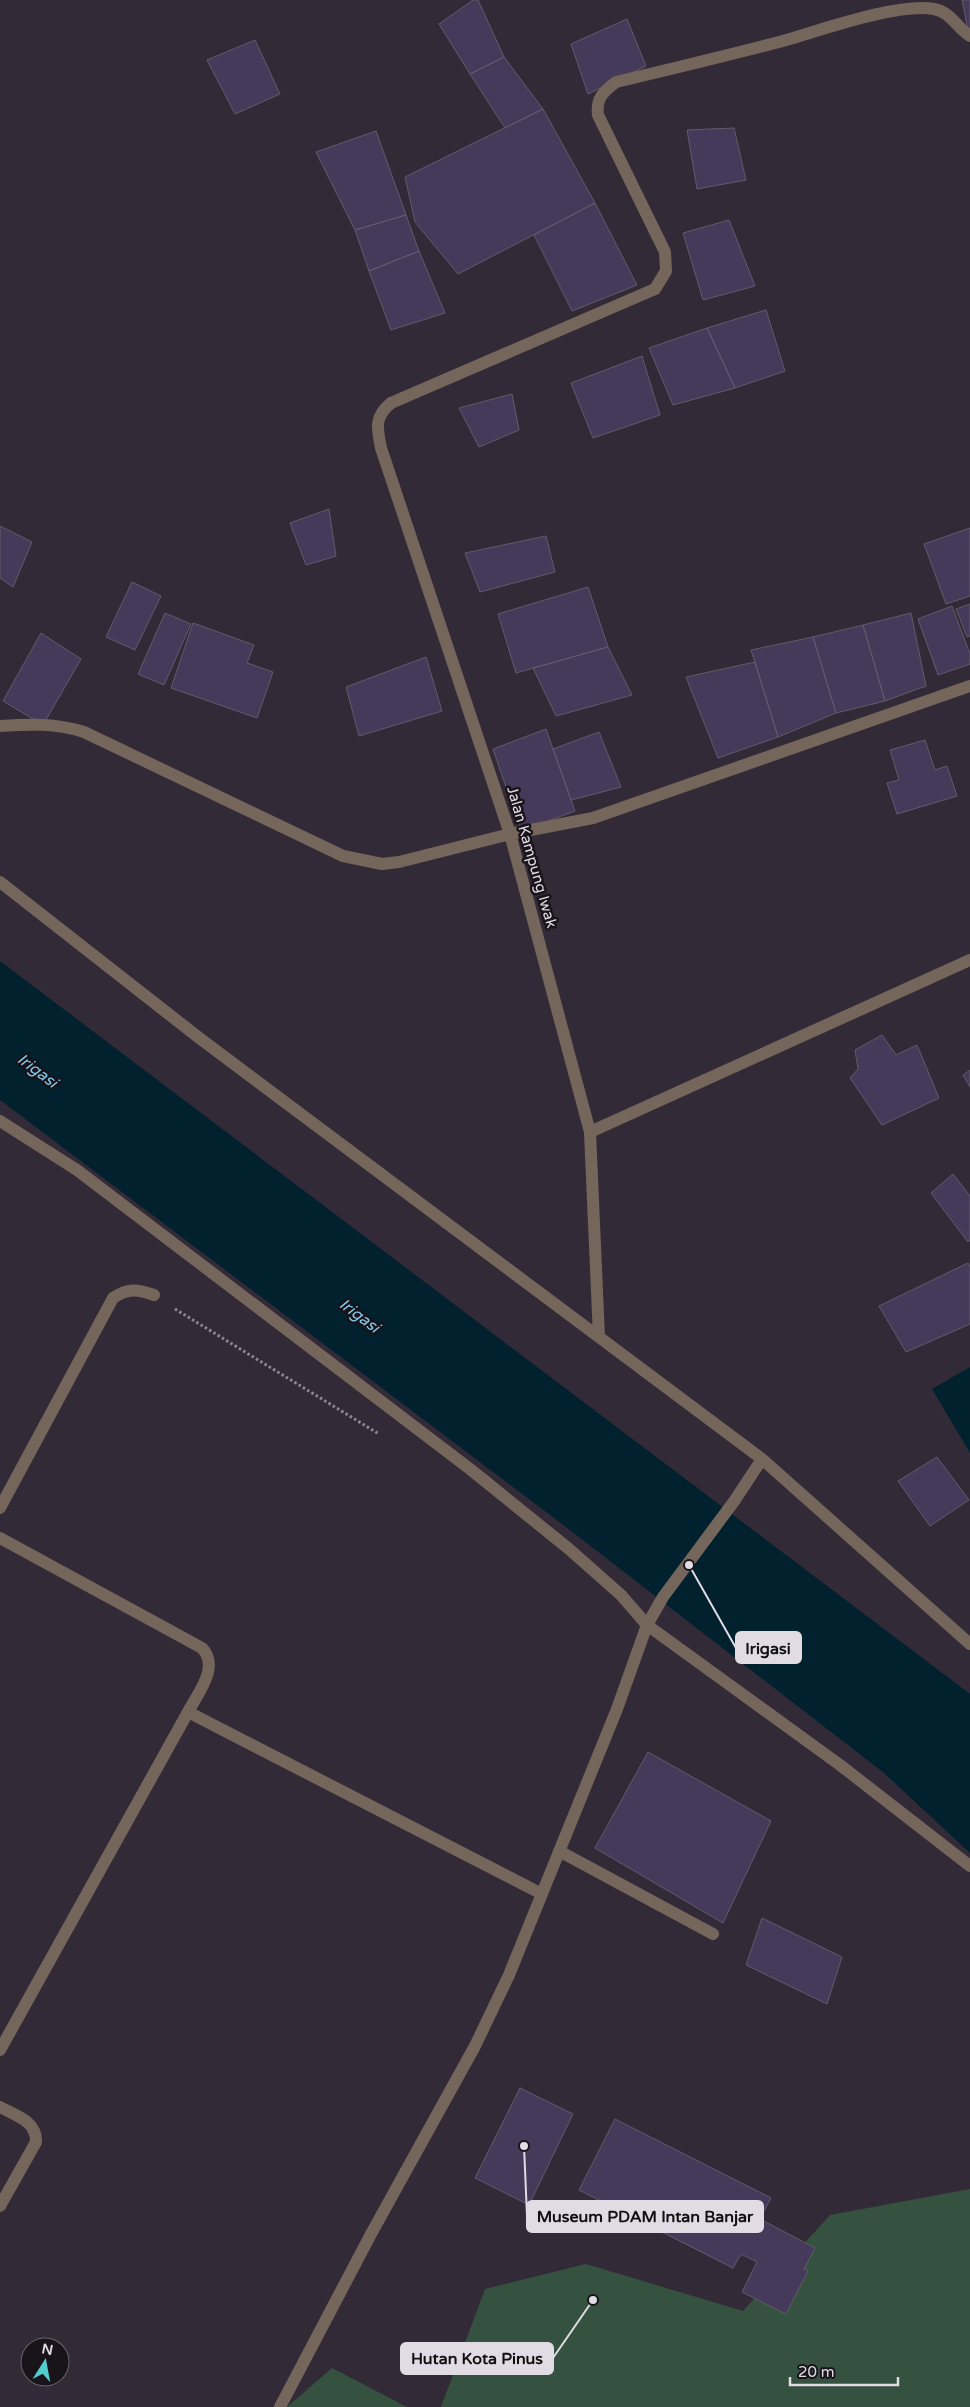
<svg xmlns="http://www.w3.org/2000/svg" width="970" height="2407" font-family="'Varela Round',sans-serif">
<style>
.green{fill:#34523f}
.water{fill:#01212e}
.building{fill:#463a5a;stroke:#615b6b}
.lines{fill:none;stroke-linecap:round;stroke-linejoin:round}
.path{stroke:#8e8792;stroke-width:3;stroke-dasharray:2.5 2.5;stroke-linecap:butt}
.lane{stroke:#75665b;stroke-width:12}
.street{stroke:#75665b;stroke-width:12}
.labels{text-anchor:middle;stroke-width:5;stroke-linejoin:round;paint-order:stroke}
.street-label{font-size:15px;fill:#e1dbe4;stroke:#18141a}
.water-label{font-size:16px;font-style:italic;fill:#84cbed;stroke:#18141a}
.leader{fill:none;stroke:#e1dbe4;stroke-width:2}
.callout-dot{fill:#e1dbe4;stroke:#18141a;stroke-width:2}
.callout{fill:#e1dbe4;stroke:#e1dbe4;stroke-width:2}
.callout-label{font-size:16px;text-anchor:middle;font-weight:bold;fill:#111}
</style>
<rect width="100%" height="100%" fill="#332a37"/>
<path class="green" d="M970,2189v218h-529l44,-118 101,-25 157,47 87,-96z
M332,2368l75,39h-120z"/>
<path class="water" d="M0,961l970,733v159l-86,-80 -318,-246 -566,-427z
M970,1367v86l-38,-64z"/>
<path class="building" d="M473,0h5l26,57 -34,17 -31,-50z
M962,0h8v35h-1z
M627,19l19,47 -58,28 -17,-50z
M255,40l25,54 -45,20 -28,-54z
M504,57l39,52 -38,19 -35,-54z
M543,109l52,94 -137,71 -43,-52 -10,-45z
M734,128l12,52 -49,9 -10,-59z
M376,131l30,84 -51,15 -39,-78z
M595,203l42,82 -65,26 -38,-76z
M406,215l13,36 -50,20 -14,-41z
M729,220l26,66 -52,14 -20,-67z
M419,251l26,62 -54,17 -22,-59z
M766,310l19,61 -50,17 -28,-60z
M707,328l28,60 -62,17 -24,-57z
M642,356l18,59 -67,23 -22,-55z
M512,394l7,36 -40,17 -20,-39z
M329,509l7,47 -30,9 -16,-42z
M0,526l32,16 -19,45 -13,-9z
M970,528v68l-24,8 -22,-60z
M546,536l9,36 -75,20 -15,-39z
M132,582l29,14 -26,54 -29,-13z
M588,587l20,60 -92,26 -18,-59z
M970,604v32l-3,1 -11,-28z
M952,606l18,48v10l-32,11 -20,-56z
M165,613l26,11 -27,61 -26,-11z
M911,613l15,73 -41,15 -22,-76z
M193,623l61,22 -7,18 26,9 -16,46 -86,-30z
M863,625l22,76 -49,12 -23,-76z
M41,633l40,26 -38,66 -40,-24z
M813,637l23,76 -58,24 -27,-87z
M608,647l24,48 -76,21 -23,-48z
M426,657l16,54 -83,25 -13,-49z
M755,662l23,75 -60,21 -32,-81z
M546,729l29,82 -54,20 -28,-82z
M599,732l22,55 -50,13 -18,-51z
M925,740l10,30 12,-4 10,30 -60,18 -10,-31 12,-3 -9,-30z
M882,1035l14,20 21,-10 22,53 -57,27 -32,-47 8,-9 -3,-19z
M970,1070v17l-7,-12z
M953,1174l17,22v44l-2,2 -37,-49z
M968,1263l2,4v57l-64,28 -27,-46z
M937,1457l32,43 -39,26 -32,-45z
M648,1752l123,69 -48,102 -128,-75z
M762,1918l80,39 -15,47 -81,-39z
M520,2088l53,26 -44,91 -54,-27z
M615,2119l156,79 -11,21 55,29 -11,21 4,2 -22,43 -44,-22 15,-30 -16,-8 -8,14 -154,-78z"/>
<g class="lines">
<path class="path" d="M175,1309l204,125"/>
<path class="lane" d="M391,403l264,-114 11,-18 -1,-19 -67,-137c-2,-17 5,-23 18,-33 55,-13 109,-26 163,-40 37,-10 119,-40 155,-33 17,3 23,19 36,27
M559,1851l154,83"/>
<path class="street" d="M391,403c-17,14 -14,25 -10,45l129,386 80,298 9,205
M0,726c29,-2 56,-3 84,6l259,124 39,8 17,-2 111,-28 83,-16 377,-132
M0,882l198,155 564,422 208,185
M0,1121l77,49 393,299 99,80 52,46 26,30 193,140 130,101
M590,1132l380,-172
M0,1508l113,-210c15,-10 24,-9 41,-3
M0,1538l202,110c18,19 -4,45 -14,64l-188,338
M188,1712l354,182
M0,2107c16,9 37,14 36,35l-36,64
M280,2407l91,-173 104,-188 34,-71 108,-266 30,-84 16,-28 72,-97 27,-41"/>
</g>
<g class="labels">
<g class="street-label">
<text transform="translate(532 857) rotate(74)" y="5">Jalan Kampung Iwak</text>
</g>
<g class="water-label">
<text transform="translate(38 1070) rotate(37)" y="6">Irigasi</text>
<text transform="translate(360 1315) rotate(37)" y="6">Irigasi</text>
</g>
</g>
<path class="leader" d="M689 1565L736 1648M524 2146L527 2216M593 2300L553 2358"/>
<g class="callout-dot">
<circle cx="689" cy="1565" r="5"/>
<circle cx="524" cy="2146" r="5"/>
<circle cx="593" cy="2300" r="5"/>
</g>
<g class="callout">
<rect x="736" y="1632" width="65" height="31" rx="5"/>
<rect x="527" y="2201" width="236" height="31" rx="5"/>
<rect x="401" y="2343" width="152" height="31" rx="5"/>
</g>
<g class="callout-label">
<text x="768" y="1654">Irigasi</text>
<text x="645" y="2222">Museum PDAM Intan Banjar</text>
<text x="477" y="2364">Hutan Kota Pinus</text>
</g>
<g transform="translate(45 2362) rotate(11)"><circle r="24" fill="#18141a" stroke="#68646b"/>
<path d="M0-4L9 19L0 12L-9 19Z" fill="#52cdce"/>
<text y="-8" font-size="14" font-weight="bold" text-anchor="middle" fill="#e1dbe4">N</text>
</g>
<path d="M790 2377v8h108v-8" fill="none" stroke="#e1dbe4" stroke-width="2.5"/>
<text x="798" y="2377" font-size="15" fill="#e1dbe4" stroke="#18141a" stroke-width="4" paint-order="stroke">20 m</text>
</svg>
